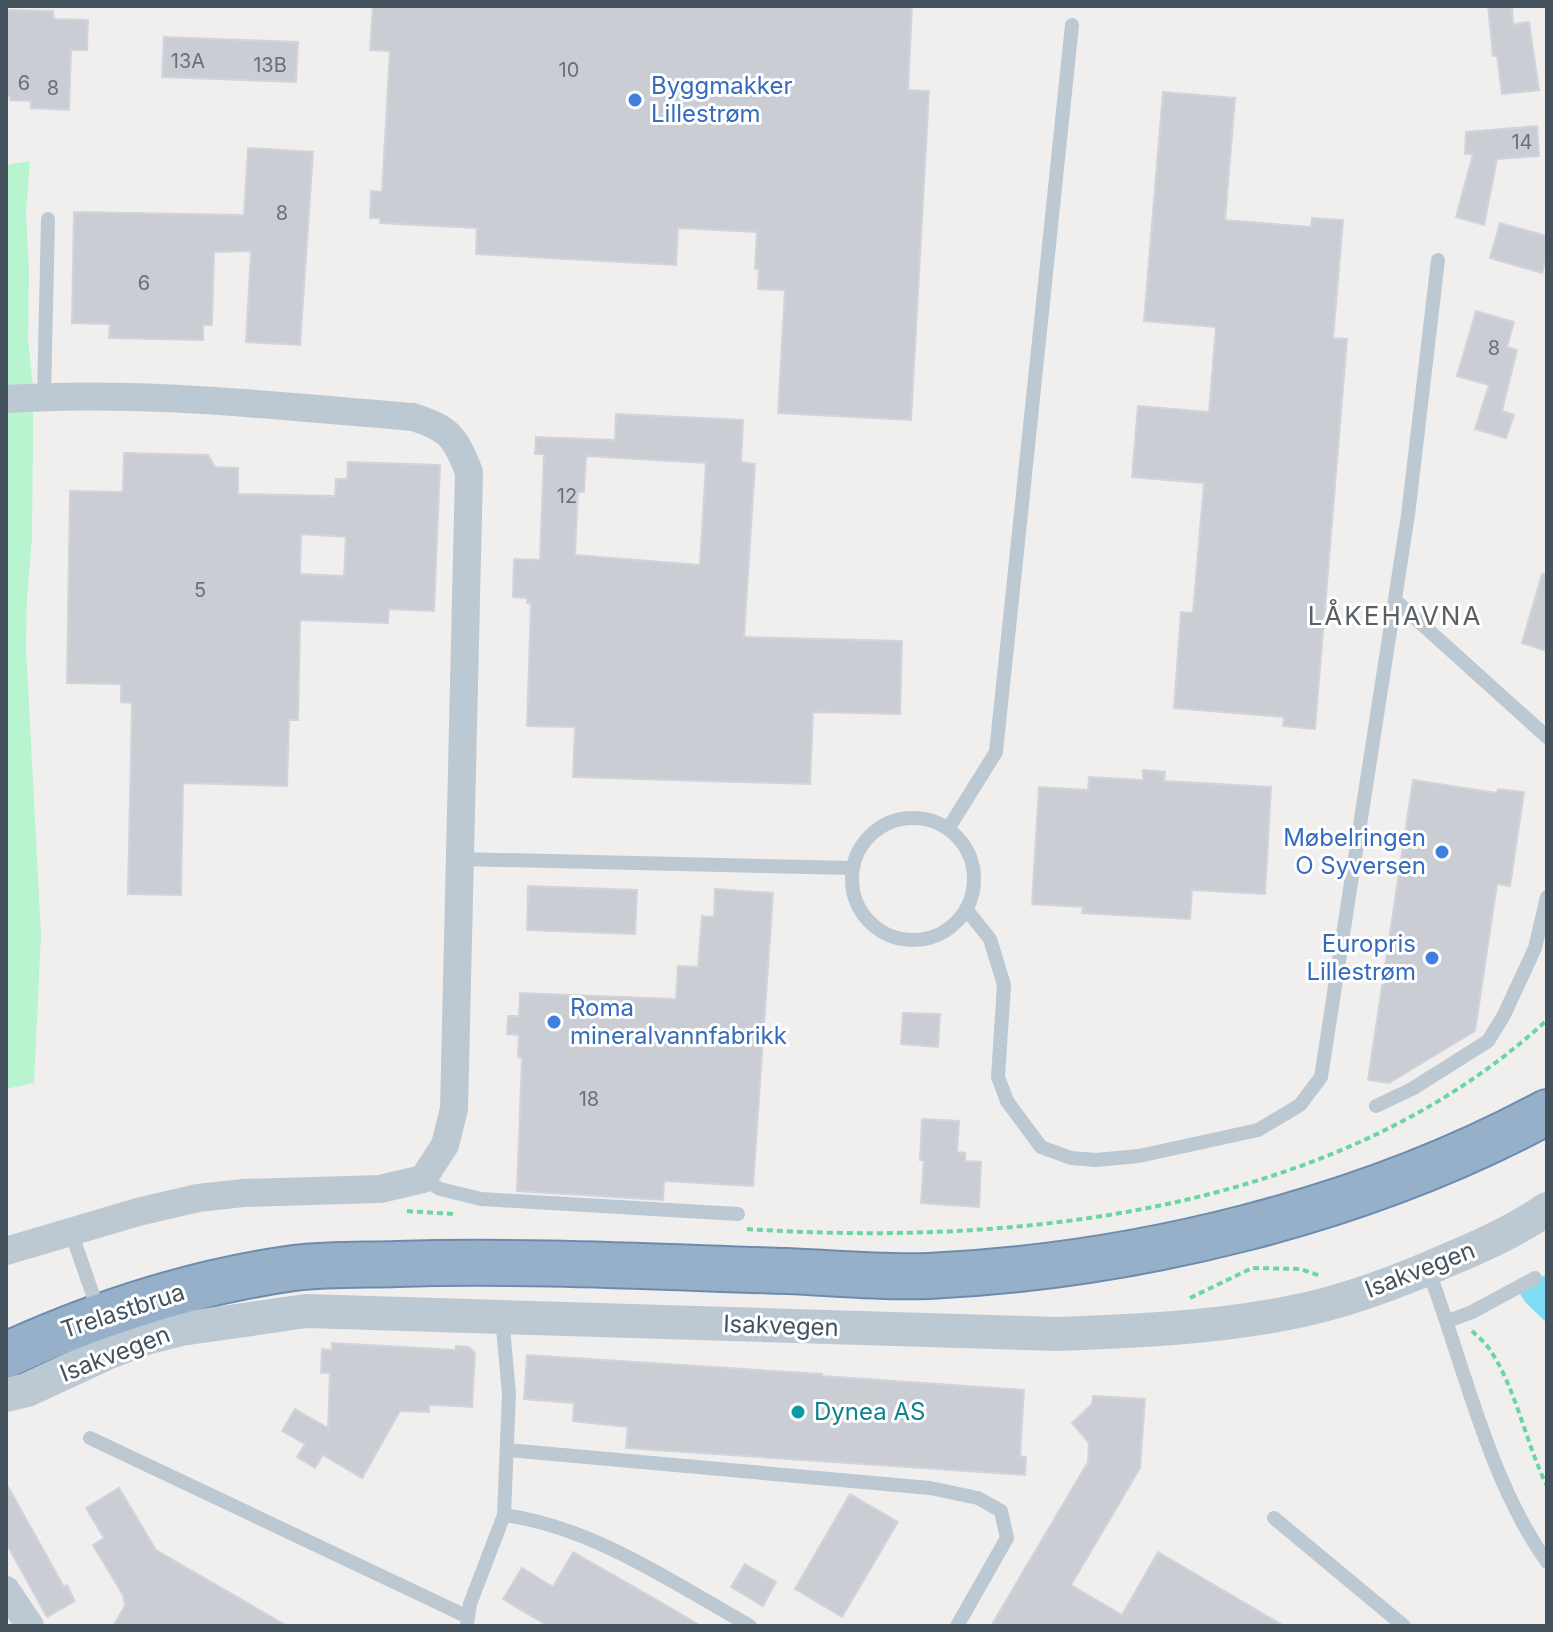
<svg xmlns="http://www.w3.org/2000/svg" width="1553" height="1632" font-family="Inter,sans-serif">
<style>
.green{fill:#b8f4cf}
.water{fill:#80ddf6}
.building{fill:#cacdd4;stroke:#d2d4db;stroke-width:2;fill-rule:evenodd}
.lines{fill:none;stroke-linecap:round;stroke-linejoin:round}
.trunk-casing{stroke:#6c8caf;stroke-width:48}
.path{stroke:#6cd6a2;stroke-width:4;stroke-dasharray:6 4;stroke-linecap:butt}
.service{stroke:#bdc9d2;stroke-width:14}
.minor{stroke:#bdc9d2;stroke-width:28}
.tertiary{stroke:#bdc9d2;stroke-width:34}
.trunk{stroke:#96b0ca;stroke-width:44}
.shop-dot{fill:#3f7fe0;stroke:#fff;stroke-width:3}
.culture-dot{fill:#0f9aa8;stroke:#fff;stroke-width:3}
.labels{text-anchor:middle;stroke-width:6;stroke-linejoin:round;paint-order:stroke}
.number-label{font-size:20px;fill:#66717c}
.shop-label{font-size:24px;fill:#366cbe;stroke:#fff;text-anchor:start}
.street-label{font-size:24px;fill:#44525e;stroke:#fff}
.culture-label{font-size:24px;fill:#0d838f;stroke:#fff;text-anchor:start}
.neighbourhood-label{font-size:26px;letter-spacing:2px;fill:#5a5f64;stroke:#fff}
</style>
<rect width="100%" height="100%" fill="#f1eeee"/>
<path class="green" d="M30,161l-4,51 3,60 -1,69 5,44v53l-1,100 -5,59 -1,50 15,288 -7,148 -28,6v-924z"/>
<path class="water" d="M1547,1275v48l-21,-20 -8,-12 4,-9z"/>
<path class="building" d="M373,6h539l-4,84 21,1 -18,329 -133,-7 7,-123 -27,-1 1,-20h-4l2,-37 -79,-4 -2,37 -200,-11 1,-26 -97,-5v-5h-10l1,-27 11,1 8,-141 -20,-1z
M1488,6h24l1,18 16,-2 10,68 -37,4 -5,-39 -4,1z
M7,10l46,1 1,8 34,1 -1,30h-16l-2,60 -38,-2v-7l-21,-1v-4l-4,-1z
M164,37l134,5 -2,40 -134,-5z
M1163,92l72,6 -10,122 86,7 1,-9 31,2 -10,118 14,1 -32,390 -32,-3 1,-9 -110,-9 7,-96 12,1 11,-130 -72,-6 6,-71 71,6 7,-85 -72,-6z
M1537,126l2,30 -42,3 -13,66 -28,-8 17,-63h-8l1,-22z
M248,148l65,4 -13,193 -54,-3 5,-91 -37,1 -2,73h-9v15l-94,-2 1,-14 -38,-1 2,-111 170,3z
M1500,223l47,13v18l-5,19 -52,-15z
M1476,311l38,11 -7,25 10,3 -15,61 12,4 -8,23 -31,-9 14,-44 -32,-9z
M616,414l127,6 -2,42 14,2 -11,173 158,4 -2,73 -87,-2 -3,72 -237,-7 2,-50 -48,-1 4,-123h-4v-5l-14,-1 1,-38 26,1 4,-106h-9l1,-17 79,3zM586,456l120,7 -6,102 -125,-10 3,-63h6z
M124,453l84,2 7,12 23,1v26l97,2 1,-17h11l1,-17 92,3 -6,146 -45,-2 -1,14 -88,-3 -2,100h-9l-2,66 -104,-3 -2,112 -53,-1 4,-191 -11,-1v-18l-54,-1 3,-192 53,1zM301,534l45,3 -2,39 -44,-2z
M1542,574l5,1v76l-25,-8z
M1143,770l22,2 -1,9 107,6 -6,107 -73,-4 -2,29 -108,-6 1,-6 -51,-3 7,-117 49,3 1,-13 54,3z
M1413,780l84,13 1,-4 26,3 -14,94 -13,-2 -22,147 -86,52 -21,-3z
M528,886l109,4 -2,44 -108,-4z
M715,889l58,4 -20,293 -89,-5 -1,19 -146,-9 5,-133 -4,-1 1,-22 -12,-1 1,-18h11l1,-23 156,6 2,-33 20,1 4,-51 12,1z
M903,1013l37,1 -2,33 -37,-3z
M922,1119l37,2 -2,31 8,1v8l16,1 -2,45 -58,-4 3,-43h-4z
M332,1343l124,7v-4l13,1 6,6 -3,54 -34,-2h-9v7l-29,-1 -38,67 -39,-23 -8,13 -18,-11 8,-13 -23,-13 13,-22 33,19 2,-55h-9l1,-24 10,1z
M527,1355l295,19v2l202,14 -4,66 6,1 -1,18 -399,-27 2,-21 -55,-6 1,-18 -50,-4z
M1093,1396l52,3 -5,69 -69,117 51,30 36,-63 126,74h-293l97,-164 1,-19 -17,-20 20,-19z
M6,1483l58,104 3,-2 8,16 -28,16 -41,-74z
M119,1488l37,62 131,76h-174l12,-20 -2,-11 -30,-50 11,-7 -18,-30z
M850,1494l48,28 -56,95 -47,-28z
M573,1552l72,41 56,33h-153l-45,-27 19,-31 31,19z
M745,1564l31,18 -13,24 -32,-19z"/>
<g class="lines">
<defs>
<path id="trunk" d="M6,1355c92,-42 187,-73 288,-87 34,-4 69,-3 103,-4 130,-4 260,3 390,7 47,2 95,7 142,5 208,-10 435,-65 618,-164"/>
</defs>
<use href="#trunk" class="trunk-casing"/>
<path class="path" d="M407,1211l47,3
M747,1229c271,18 592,-17 800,-209
M1190,1298l62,-30 48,1 21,7
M1472,1331c6,6 14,12 18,19 26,38 36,94 57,136"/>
<path class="service" d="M44,396l4,-177
M1395,600l152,137
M852 879a61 61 0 1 1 122 0a61 61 0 1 1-122 0Z
M948,829l48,-77 76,-727
M459,859l393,9
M966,909l24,30 14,46 -6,92 9,24 34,46 30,11 25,2 43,-4 119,-26 42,-25 21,-28 87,-562 30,-255
M1376,1106l36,-17 76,-48 16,-26 31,-67 12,-51
M423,1179l17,10 41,10 257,15
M71,1232l22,63
M1428,1269c36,96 60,210 119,293
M502,1317l7,77 -5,121c89,12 170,68 246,111
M1448,1321l24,-9 63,-34
M90,1438l378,179
M507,1450l423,38 48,10 23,13 6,27 -50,88
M1274,1518l130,108
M467,1624l3,-20 34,-89"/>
<path class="minor" d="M6,399c135,-9 272,7 407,18 37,12 42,20 56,55l-15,637 -9,36 -22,34 -43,10 -137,4 -45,5 -60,14 -132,39
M6,1590l24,36"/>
<path class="tertiary" d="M6,1395l21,-5 82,-38 37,-14 35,-9 125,-18 751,23c77,-3 155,-6 231,-21 55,-10 110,-31 162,-54 34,-14 67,-29 97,-50"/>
<use href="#trunk" class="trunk"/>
</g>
<g class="shop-dot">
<circle cx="635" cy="100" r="8"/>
<circle cx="1442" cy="852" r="8"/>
<circle cx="1432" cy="958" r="8"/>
<circle cx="554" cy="1022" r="8"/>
</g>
<circle class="culture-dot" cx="798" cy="1412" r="8"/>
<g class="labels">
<g class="number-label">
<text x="188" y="68">13A</text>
<text x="270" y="72">13B</text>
<text x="569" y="77">10</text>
<text x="24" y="90">6</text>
<text x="53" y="95">8</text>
<text x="1522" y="149">14</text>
<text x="282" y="220">8</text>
<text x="144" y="290">6</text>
<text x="1494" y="355">8</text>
<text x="567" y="503">12</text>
<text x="200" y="597">5</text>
<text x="589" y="1106">18</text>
</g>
<g class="shop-label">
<text x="651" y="94">Byggmakker<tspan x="651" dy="28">Lillestrøm</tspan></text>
<text x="1426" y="846" text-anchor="end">Møbelringen<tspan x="1426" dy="28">O Syversen</tspan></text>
<text x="1416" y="952" text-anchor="end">Europris<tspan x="1416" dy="28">Lillestrøm</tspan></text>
<text x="570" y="1016">Roma<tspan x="570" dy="28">mineralvannfabrikk</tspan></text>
</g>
<g class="street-label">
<text transform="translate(1420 1270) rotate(-21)" y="8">Isakvegen</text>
<text transform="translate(123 1311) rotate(-18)" y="8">Trelastbrua</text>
<text transform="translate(781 1326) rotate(2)" y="8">Isakvegen</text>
<text transform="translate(115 1354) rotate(-21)" y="8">Isakvegen</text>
</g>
<g class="culture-label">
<text x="814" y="1420">Dynea AS</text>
</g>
<g class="neighbourhood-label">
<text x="1395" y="625">LÅKEHAVNA</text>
</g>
</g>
<rect width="1553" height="1632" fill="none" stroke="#44525e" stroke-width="16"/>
</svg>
